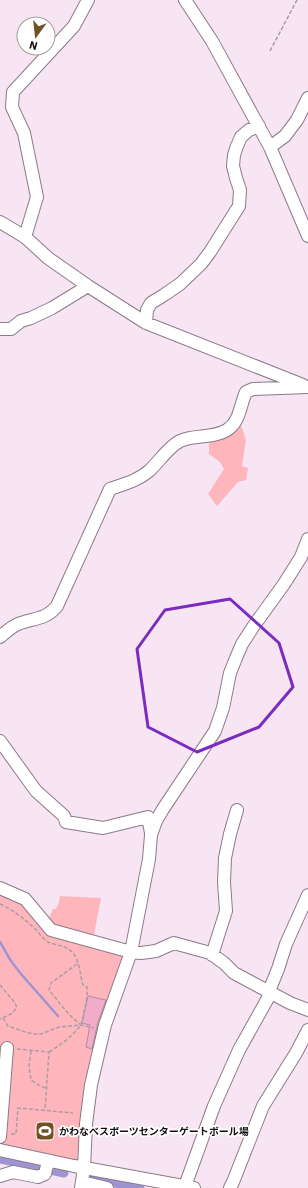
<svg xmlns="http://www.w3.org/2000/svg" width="308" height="1188" font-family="'IBM Plex Sans','Noto Sans JP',sans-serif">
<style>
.green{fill:#feb6bc}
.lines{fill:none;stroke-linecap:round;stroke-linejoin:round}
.stream{stroke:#9f94d2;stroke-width:2.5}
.canal{stroke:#9f94d2;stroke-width:9}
.building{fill:#f2abc9;stroke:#a8929a}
.minor-casing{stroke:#8b7a88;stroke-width:14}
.path{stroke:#aa9ca7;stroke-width:1.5;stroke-dasharray:4 2;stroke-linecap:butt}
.minor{stroke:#fff;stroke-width:12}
.marked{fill:none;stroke:#7b2cbf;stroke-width:3;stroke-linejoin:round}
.labels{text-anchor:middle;stroke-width:3.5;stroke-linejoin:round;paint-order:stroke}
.poi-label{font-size:10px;font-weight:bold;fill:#130d12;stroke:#fff;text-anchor:start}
</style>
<rect width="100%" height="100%" fill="#f7e5f4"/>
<path class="green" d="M240,422l6,18 -4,26 6,2 -2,12 -8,2 -21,24 -9,-12 16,-25 -4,-7 -11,-8v-10l2,-7z
M0,890l22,10 26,33 79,21 -44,166 -4,25 -1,17 -78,-16z
M60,896l41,2 -8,42 -46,-17 6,-14h3l3,-7z"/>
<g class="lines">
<path class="stream" d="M0,942l11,19 10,13 37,42"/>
<path class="canal" d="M0,1159l64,14
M90,1178l50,10"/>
</g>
<path class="building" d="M88,996l18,4 -8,22 -6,27 -6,-2 4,-22 -8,-2z"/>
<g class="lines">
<defs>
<path id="minor" d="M185,0l27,41 58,106 38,89
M270,147l15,-11 12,-16 11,-22
M0,222l25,15 23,21 40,28 58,37 157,62
M25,237l12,-40 -13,-64 -12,-26 1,-15 61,-66 14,-26
M146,323l1,-13 4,-7 13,-8 16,-11 21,-20 9,-12 29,-46 1,-16 -4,-12 -3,-12 1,-11 3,-9 4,-9 8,-7 10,-4
M0,329h11l10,-8 10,-3 21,-10 36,-22
M0,637c6,-5 11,-10 18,-13 15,-6 28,-4 39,-18l53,-117c14,-5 27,-8 39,-18 10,-9 18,-23 31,-30 14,-7 33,-2 47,-11 13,-8 13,-25 19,-38l7,-3 54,-2
M0,741l36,50 28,25 2,6 37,6 45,-11 3,16
M0,888l25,11 26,31 80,22 10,1 15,-2 18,-8 36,10 14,10 10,10 56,30 18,7
M212,955l14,-44 -2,-29 1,-24 5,-24 7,-24
M0,1137l7,-89
M0,1150l74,16 120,22
M0,1176l13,-4 25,5 7,-3 3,-13
M82,1182l25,6
M185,1186l29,-80 25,-56 29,-52 1,-7 9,-22 8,-25 22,-49
M81,1188l3,-20 2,-44 5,-39 14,-60 26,-73 18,-93 2,-24 5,-14 7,-12 52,-78 8,-23 7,-35 6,-15 6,-14 11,-17 31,-43 17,-27 7,-18
M230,1188l3,-6 30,-76 33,-53 12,-23"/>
</defs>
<use href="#minor" class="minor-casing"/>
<path class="path" d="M270,51l27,-51
M0,904c12,5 23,14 33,23 5,4 9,11 15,15 9,4 18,3 25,11 7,9 7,22 10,32l4,2c1,7 -1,14 -2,21 -2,6 -2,13 -5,18 -8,11 -20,19 -31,26
M77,964l-26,19 -2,7c10,12 19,25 32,35
M0,985l15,18 2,5 -6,6 -11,5
M3,1018l5,8 17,6 8,2h8l18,-7 22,-2 13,3
M17,1049l32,3 -4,58
M31,1051l-2,16 2,13 9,6 6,2
M11,1134h5l2,-26 55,5"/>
<use href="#minor" class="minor"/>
</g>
<path class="marked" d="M230,599l49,44 14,44 -34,40 -62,25 -49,-25 -11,-78 28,-39z"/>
<defs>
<symbol id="stadium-square" viewBox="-11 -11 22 22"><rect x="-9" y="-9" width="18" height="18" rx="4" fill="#705226" stroke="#fff"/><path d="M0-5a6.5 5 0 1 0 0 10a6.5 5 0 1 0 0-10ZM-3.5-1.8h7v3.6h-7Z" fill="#fff"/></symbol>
</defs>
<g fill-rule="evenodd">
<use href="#stadium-square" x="34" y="1120" width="22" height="22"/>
</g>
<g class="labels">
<g class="poi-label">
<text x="59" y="1135">かわなべスポーツセンターゲートボール場</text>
</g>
</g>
<g transform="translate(36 36) rotate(195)"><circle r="19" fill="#ffffff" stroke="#a19ea0"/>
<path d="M0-3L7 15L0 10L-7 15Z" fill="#705226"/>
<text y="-6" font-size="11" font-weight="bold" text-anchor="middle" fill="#130d12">N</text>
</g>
</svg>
